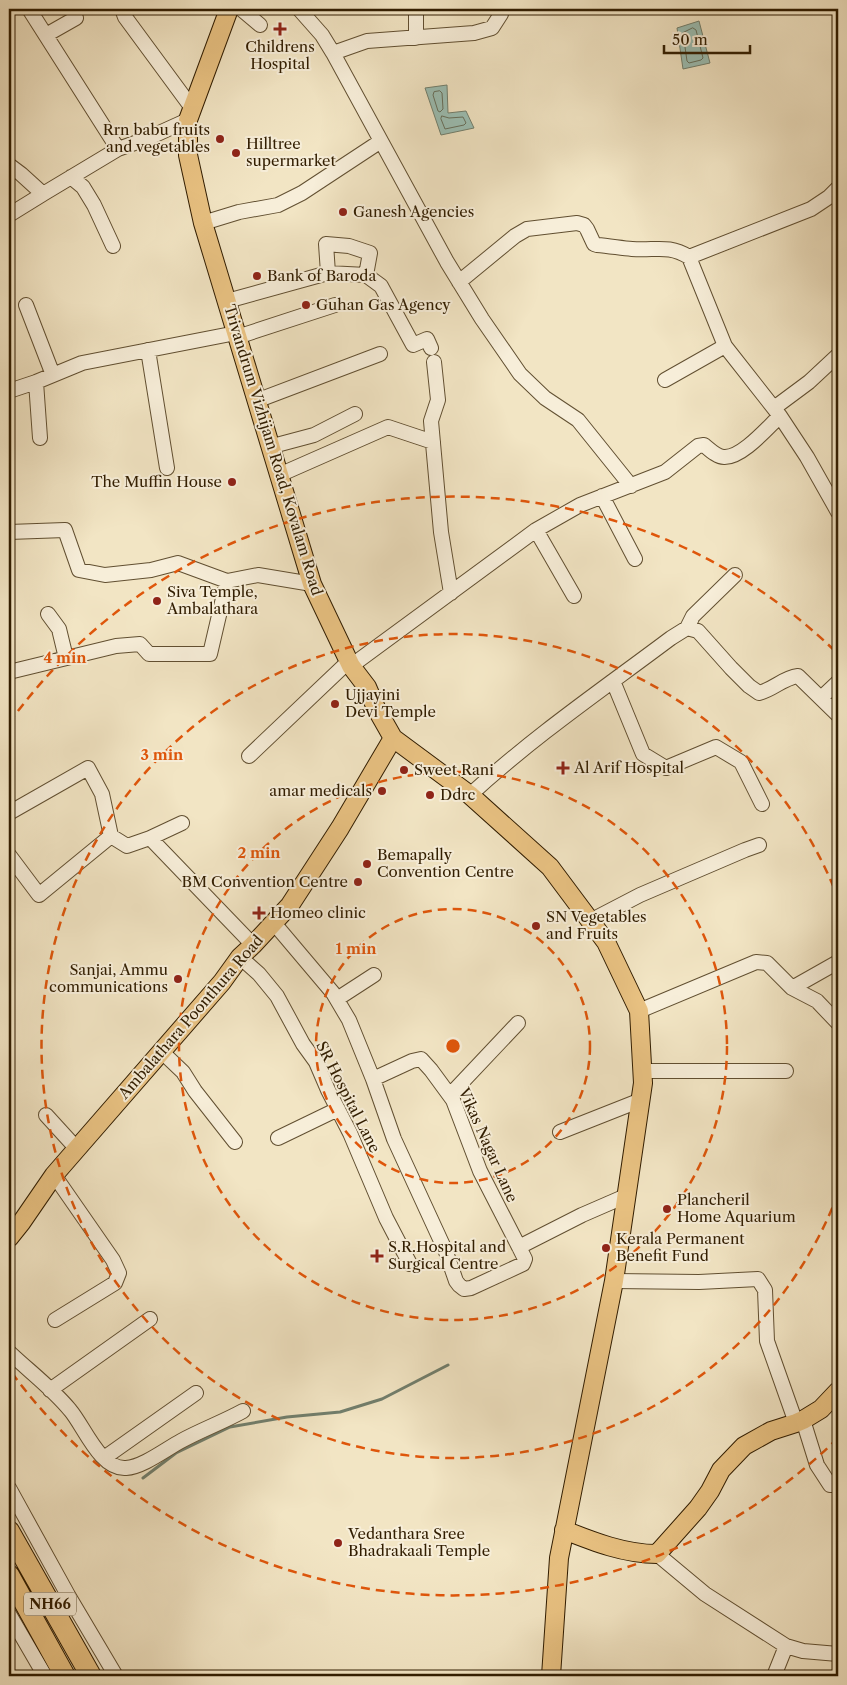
<svg xmlns="http://www.w3.org/2000/svg" width="847" height="1685" font-family="'Libre Caslon Text',serif">
<style>
.water{fill:#9bbfb4;stroke:#717e6c}
.lines{fill:none;stroke-linecap:round;stroke-linejoin:round}
.shore{stroke:#666e5a;stroke-width:1}
.stream{stroke:#717e6c;stroke-width:3}
.minor-casing{stroke:#614f31;stroke-width:16}
.major-casing{stroke:#311d00;stroke-width:20}
.highway-casing{stroke:#311d00;stroke-width:22}
.minor{stroke:#f7eed9;stroke-width:14}
.major{stroke:#e9c282;stroke-width:18}
.highway{stroke:#e9c282;stroke-width:20}
.ring{fill:none;stroke:#df560b;stroke-width:2.5;stroke-dasharray:9 6}
.poi-dot{fill:#8f2418;stroke:#f7eed9;stroke-width:2}
.labels{text-anchor:middle;stroke-width:4;stroke-linejoin:round;paint-order:stroke}
.shield{fill:#f7eed9;stroke:#6c5c41;stroke-width:1}
.shield-label{font-size:14px;font-weight:bold;fill:#311d00}
.poi-label{font-size:15px;fill:#311d00;stroke:#f7eed9;text-anchor:start}
.street-label{font-size:15px;fill:#311d00;stroke:#f7eed9}
.centre{fill:#df560b;stroke:#f7eed9;stroke-width:2.5}
.ring-label{font-size:15px;text-anchor:middle;font-weight:bold;fill:#df560b;stroke:#f7eed9;stroke-width:4;stroke-linejoin:round;paint-order:stroke}
</style>
<rect width="100%" height="100%" fill="#f2e5c4"/>
<filter id="stains"><feTurbulence type="fractalNoise" baseFrequency=".004" numOctaves="4"/><feColorMatrix values="0 0 0 0 .2 0 0 0 0 .09 0 0 0 0 .02 0 0 0 .5 -.17"/></filter>
<radialGradient id="worn" r=".72"><stop offset=".6" stop-color="#630" stop-opacity="0"/><stop offset="1" stop-color="#630" stop-opacity=".3"/></radialGradient>
<path class="water" d="M699,21l11,42 -27,6 -6,-41z
M447,85l1,28 18,-2 8,17 -33,7 -16,-47z"/>
<g class="lines">
<path class="shore" d="M693,28l3,2 7,28 -2,2 -12,3 -2,-2 -4,-28z
M440,91l2,2 1,16 -3,3 -2,-1 -5,-16 1,-3z
M442,116l7,2 14,-1 3,6 -2,2 -19,4 -4,-10z"/>
<path class="stream" d="M143,1478l33,-25 54,-26 57,-10 53,-5 42,-13 66,-34"/>
<defs>
<path id="minor" d="M29,9l89,140
M122,9l3,8 67,91
M241,9l19,16
M299,9l23,26 11,18 114,209 35,57 38,55 25,24 33,22 53,66
M46,35l30,-17
M416,38v-29
M333,53l34,-12 107,-8 18,-5 9,-14 1,-5
M9,165l12,9 22,20 75,-45 28,-10 42,-19
M71,177l12,10 11,18 19,41
M9,215l34,-21
M203,223l36,-11 39,-7 24,-12 79,-52
M689,257l122,-48 18,-12 9,-9
M328,273l-2,-29 23,2 21,7 -4,22
M459,282l56,-46 12,-7 50,-6 7,2 3,4 7,15 3,1c12,1 24,3 35,4 23,2 36,-5 57,8l36,89 55,70 27,41 31,55
M227,301l101,-28 38,2 15,11 32,59 14,-6 4,9
M26,305l27,70
M237,337l98,-32
M148,350l19,118
M434,362l4,38 -7,21 10,111 10,61
M665,380l60,-34
M36,382l4,56
M9,391l27,-9 46,-19 154,-30
M256,401l124,-47
M774,408l35,-26 29,-27
M269,447l45,-12 41,-21
M279,475l109,-48 45,15
M602,496l33,63
M536,530l38,66
M9,532l56,-2 14,40 26,5 46,-5 27,-7 49,18 31,-6 54,9
M48,614l11,15 7,29
M687,628l6,-12 42,-41
M351,666l185,-136 44,-25 85,-33 33,-26 6,-1c5,4 13,12 20,12 18,1 44,-30 56,-41
M9,672l107,-26 24,-2 9,10h61l17,-73
M613,681l30,73 23,14 50,-21 25,15 21,42
M821,698l17,-16
M249,756l100,-95
M470,795c63,-58 133,-106 201,-157l16,-10 11,3 33,37 18,18 10,7c15,-4 24,-15 39,-17l40,39
M9,813l79,-45 14,26 9,42 16,10 23,-8
M182,823l-32,15 103,107
M9,855l30,40 72,-59
M590,921l50,-26 105,-45 14,-5
M273,922l60,71 16,27 24,59 39,-18 9,-2 10,11 22,30 27,71 39,76 63,-32 46,-20
M240,957l19,17 18,22 26,48 13,18 12,28 22,43 36,85 24,46
M792,988l46,-26
M337,999l37,-24
M639,1011l117,-49 11,1 25,25 25,13 21,22
M161,1051l22,21 12,19 40,51
M643,1071h143
M373,1079l21,60 52,113 10,29 3,4 5,4 7,-1 52,-24 2,-5 -6,-12
M450,1095l68,-72
M46,1115l31,34
M560,1132l81,-32
M278,1138l60,-29
M54,1175l59,85 6,13 -4,10 -60,37
M614,1281l85,1 59,-3 7,11 2,51 29,82
M9,1352c20,19 44,37 61,58 14,16 30,60 56,58 17,-1 40,-19 55,-27 20,-11 42,-19 62,-30
M50,1390l100,-71
M803,1420l14,45 13,20h8
M104,1458l92,-65
M9,1488l59,107 48,81
M657,1554l48,40 81,52 17,5 35,3
M9,1614l36,62
M774,1676l12,-30"/>
<path id="major" d="M229,9l-41,111v35l15,68 109,361 39,82 16,21 9,21 17,30 77,57 80,72 56,75 33,69 4,72 -29,198 -55,277 -8,118
M9,1238l12,-15 33,-48 168,-193 18,-25 13,-12 37,-40 50,-77 53,-90
M564,1530c30,12 61,24 93,24l41,-46 12,-17 11,-21 23,-24 27,-15 25,-8 7,-3 18,-11 17,-18"/>
<path id="highway" d="M9,1531l82,145
M9,1575l56,101"/>
</defs>
<use href="#minor" class="minor-casing"/>
<use href="#major" class="major-casing"/>
<use href="#highway" class="highway-casing"/>
<use href="#minor" class="minor"/>
<use href="#major" class="major"/>
<use href="#highway" class="highway"/>
</g>
<g class="ring">
<circle cx="453" cy="1046" r="137"/>
<circle cx="453" cy="1046" r="274"/>
<path d="M838 1194A412 412 0 1 1 838 898"/>
<path d="M838 1438A549 549 0 0 1 9 1369M9 723A549 549 0 0 1 838 654"/>
</g>
<g class="poi-dot">
<path d="M277.5 21.5h5v5h5v5h-5v5h-5v-5h-5v-5h5z"/>
<circle cx="220" cy="139" r="5"/>
<circle cx="236" cy="153" r="5"/>
<circle cx="343" cy="212" r="5"/>
<circle cx="257" cy="276" r="5"/>
<circle cx="306" cy="305" r="5"/>
<circle cx="232" cy="482" r="5"/>
<circle cx="157" cy="601" r="5"/>
<circle cx="335" cy="704" r="5"/>
<path d="M560.5 760.5h5v5h5v5h-5v5h-5v-5h-5v-5h5z"/>
<circle cx="404" cy="770" r="5"/>
<circle cx="382" cy="791" r="5"/>
<circle cx="430" cy="795" r="5"/>
<circle cx="367" cy="864" r="5"/>
<circle cx="358" cy="882" r="5"/>
<path d="M256.5 905.5h5v5h5v5h-5v5h-5v-5h-5v-5h5z"/>
<circle cx="536" cy="926" r="5"/>
<circle cx="178" cy="979" r="5"/>
<circle cx="667" cy="1209" r="5"/>
<circle cx="606" cy="1248" r="5"/>
<path d="M374.5 1248.5h5v5h5v5h-5v5h-5v-5h-5v-5h5z"/>
<circle cx="338" cy="1543" r="5"/>
</g>
<g class="labels">
<rect class="shield" x="24" y="1592.5" width="52" height="23" rx="4"/>
<g class="shield-label">
<text x="50" y="1609">NH66</text>
</g>
<g class="poi-label">
<text x="280" y="52" text-anchor="middle">Childrens<tspan x="280" dy="17">Hospital</tspan></text>
<text x="210" y="135" text-anchor="end">Rrn babu fruits<tspan x="210" dy="17">and vegetables</tspan></text>
<text x="246" y="149">Hilltree<tspan x="246" dy="17">supermarket</tspan></text>
<text x="353" y="217">Ganesh Agencies</text>
<text x="267" y="281">Bank of Baroda</text>
<text x="316" y="310">Guhan Gas Agency</text>
<text x="222" y="487" text-anchor="end">The Muffin House</text>
<text x="167" y="597">Siva Temple,<tspan x="167" dy="17">Ambalathara</tspan></text>
<text x="345" y="700">Ujjayini<tspan x="345" dy="17">Devi Temple</tspan></text>
<text x="574" y="773">Al Arif Hospital</text>
<text x="414" y="775">Sweet Rani</text>
<text x="372" y="796" text-anchor="end">amar medicals</text>
<text x="440" y="800">Ddrc</text>
<text x="377" y="860">Bemapally<tspan x="377" dy="17">Convention Centre</tspan></text>
<text x="348" y="887" text-anchor="end">BM Convention Centre</text>
<text x="270" y="918">Homeo clinic</text>
<text x="546" y="922">SN Vegetables<tspan x="546" dy="17">and Fruits</tspan></text>
<text x="168" y="975" text-anchor="end">Sanjai, Ammu<tspan x="168" dy="17">communications</tspan></text>
<text x="677" y="1205">Plancheril<tspan x="677" dy="17">Home Aquarium</tspan></text>
<text x="616" y="1244">Kerala Permanent<tspan x="616" dy="17">Benefit Fund</tspan></text>
<text x="388" y="1252">S.R.Hospital and<tspan x="388" dy="17">Surgical Centre</tspan></text>
<text x="348" y="1539">Vedanthara Sree<tspan x="348" dy="17">Bhadrakaali Temple</tspan></text>
</g>
<g class="street-label">
<text transform="translate(273 450) rotate(73)" y="5">Trivandrum Vizhijam Road, Kovalam Road</text>
<text transform="translate(191 1017) rotate(-49)" y="5">Ambalathara Poonthura Road</text>
<text transform="translate(348 1097) rotate(63)" y="5">SR Hospital Lane</text>
<text transform="translate(488 1145) rotate(66)" y="5">Vikas Nagar Lane</text>
</g>
</g>
<circle cx="453" cy="1046" r="8" class="centre"/>
<g class="ring-label">
<text x="65" y="663">4 min</text>
<text x="162" y="760">3 min</text>
<text x="259" y="858">2 min</text>
<text x="356" y="954">1 min</text>
</g>
<rect width="847" height="1685" fill="none" stroke="#f2e5c4" stroke-width="30"/>
<rect x="10" y="10" width="827" height="1665" fill="none" stroke="#311d00" stroke-width="2.5"/>
<rect x="15" y="15" width="817" height="1655" fill="none" stroke="#311d00"/>
<path d="M664 45v8h86v-8" fill="none" stroke="#311d00" stroke-width="2.5"/>
<text x="672" y="45" font-size="15" fill="#311d00" stroke="#f7eed9" stroke-width="4" paint-order="stroke">50 m</text>
<rect width="100%" height="100%" filter="url(#stains)"/>
<rect width="100%" height="100%" fill="url(#worn)"/>
</svg>
